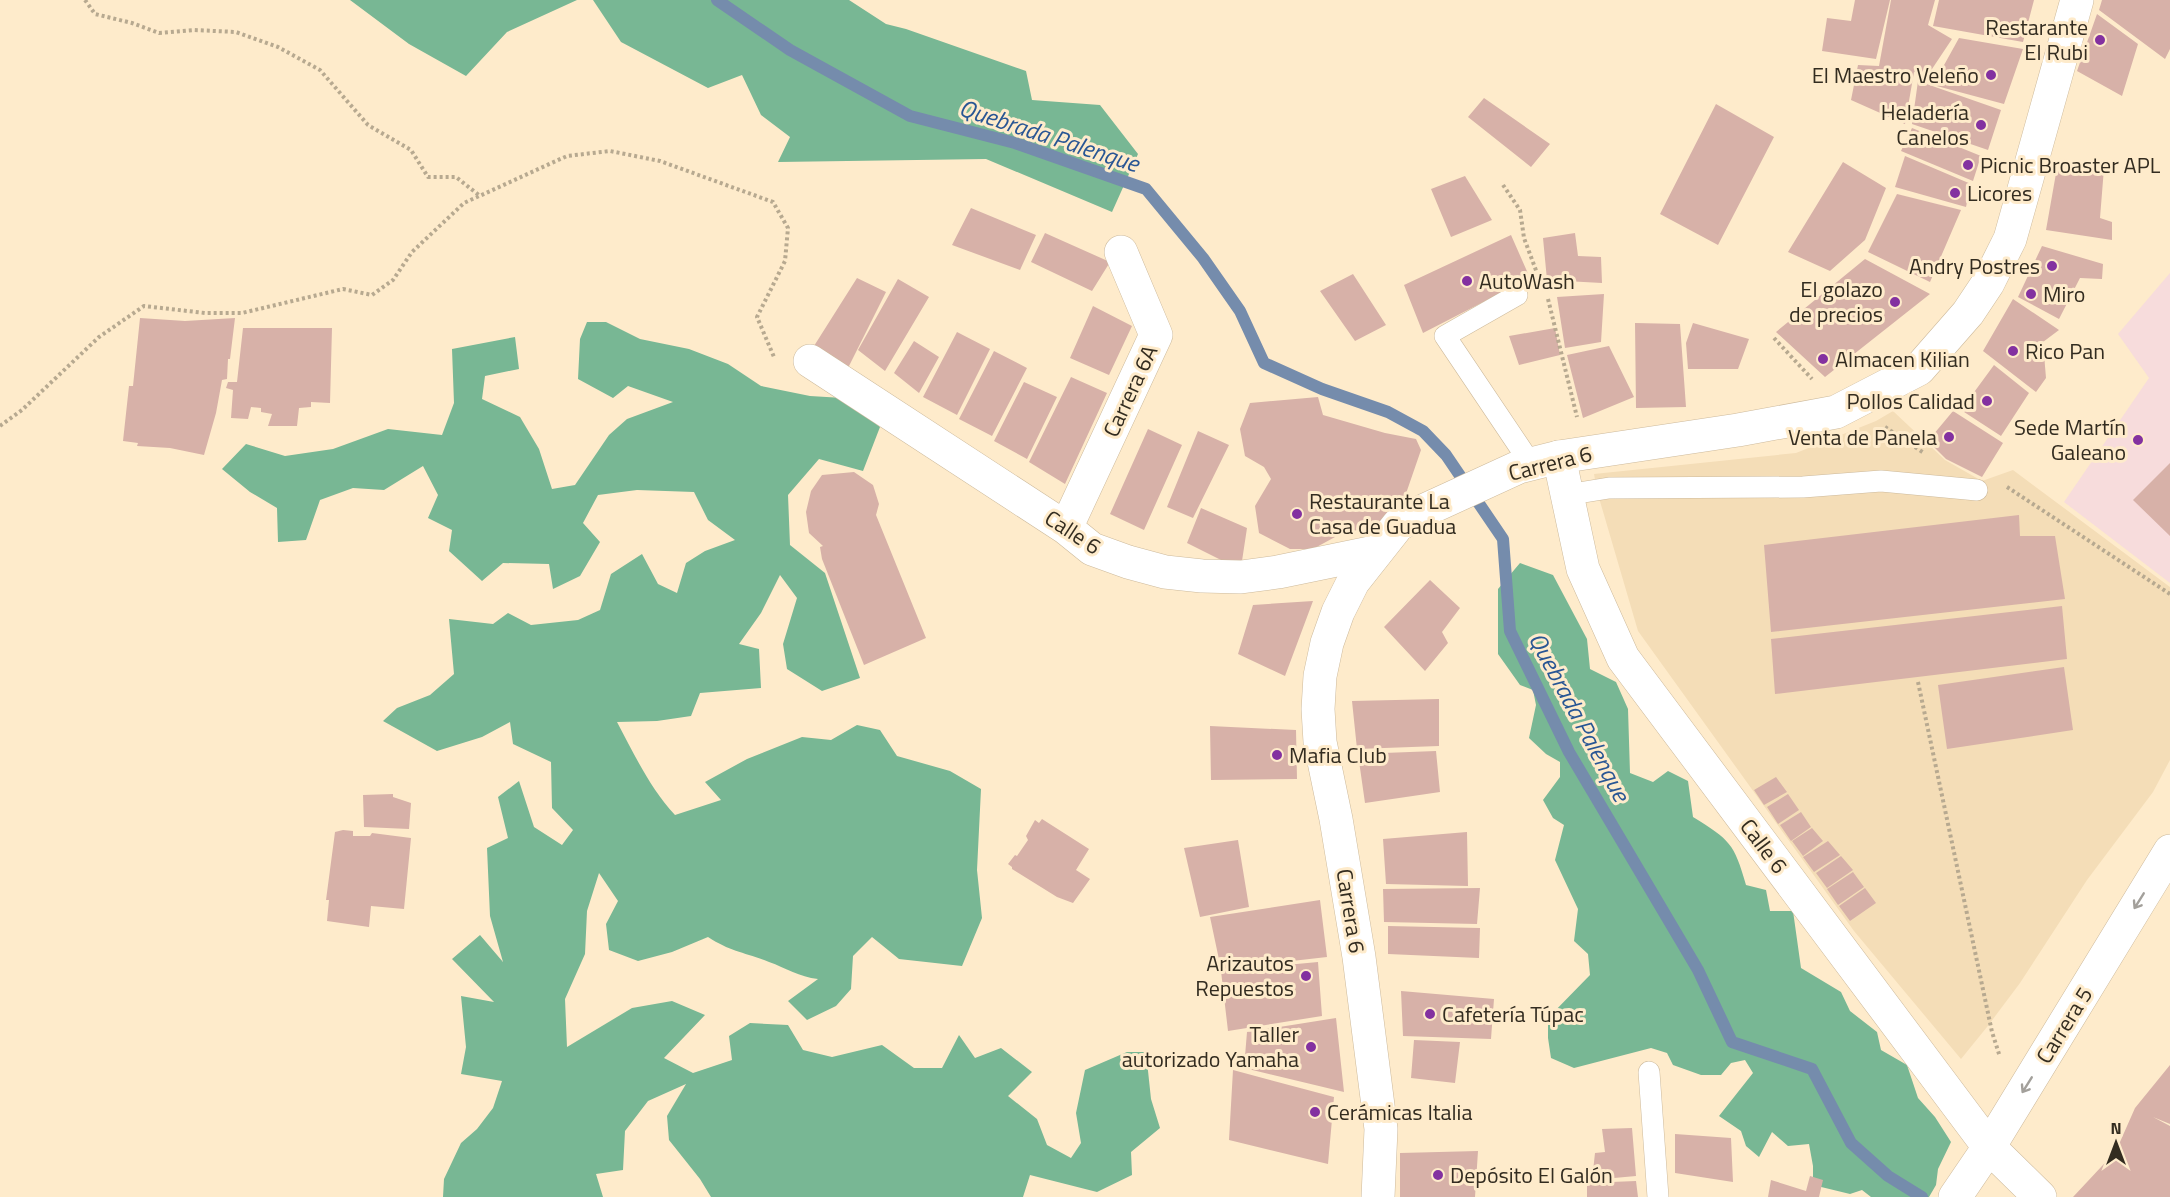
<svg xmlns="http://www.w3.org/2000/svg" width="2170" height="1197" font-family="'Titillium Web',sans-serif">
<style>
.built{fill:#f4ddb7}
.education{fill:#f7dcdc}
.forest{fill:#78b794}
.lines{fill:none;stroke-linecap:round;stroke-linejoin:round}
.stream{stroke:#758cac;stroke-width:12}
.building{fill:#d7b1a8}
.service-casing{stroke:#cdba9c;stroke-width:22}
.minor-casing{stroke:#cdba9c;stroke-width:34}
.secondary-casing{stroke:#cdba9c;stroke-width:34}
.path{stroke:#b7a990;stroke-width:4;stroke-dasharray:3 3;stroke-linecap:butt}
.service{stroke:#fff;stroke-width:21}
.minor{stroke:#fff;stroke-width:33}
.secondary{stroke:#fff;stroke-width:33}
.oneway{stroke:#a3a09b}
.poi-dot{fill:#8331a0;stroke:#feebcb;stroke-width:2}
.labels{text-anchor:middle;stroke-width:6;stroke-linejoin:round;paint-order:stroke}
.poi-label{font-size:22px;fill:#332c20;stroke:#feebcb;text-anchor:start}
.street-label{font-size:22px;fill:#332c20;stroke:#feebcb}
.water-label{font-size:24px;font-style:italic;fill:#295694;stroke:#feebcb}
</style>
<rect width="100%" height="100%" fill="#feebcb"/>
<path class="built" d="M1893,411l52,49 37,21 31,-11 157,117v173l-17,32 -66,88 -67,103 -33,44 -26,32 -107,-128 -216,-300 -41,-140 -3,-17 202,-21 80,-32z"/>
<path class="education" d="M2170,273v310l-106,-81 85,-124 -31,-44z"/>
<path class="forest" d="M350,0h227l-70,32 -41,44 -57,-32z
M593,0h256l37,24 20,5 120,42 6,29 68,5 38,49 -26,58 -126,-53 -208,3 12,-25 -29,-22 -19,-40 -34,13 -87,-46z
M587,322h19l34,17 49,10 39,15 33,22 49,10 33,2 37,29 -17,44 -44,-12 -31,36 2,50 35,28 35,105 -38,13 -35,-22 -4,-25 14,-46 -17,-23 -19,38 -22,31 20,5 2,39 -61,5 -9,23 -34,5 -40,1c17,32 33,66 58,93l46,-15 -16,-18 42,-23 55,-22 29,3 26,-15 23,5 17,26 53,15 31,18 -4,81 5,48 -20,48 -63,-7 -27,-22 -19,19 -2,33 -15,17 -29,14 -19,-19 30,-22c-19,-2 -32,-11 -49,-17 -25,-10 -38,-10 -61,-25l-36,15 -34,9 -29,-11 -3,-26 12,-23 -19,-28 -12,38 -2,43 -20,45 2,48 65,-39 40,-7 33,14 -41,43 29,15 39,-13 -3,-24 21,-13 38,2 15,25 29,7 50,-12 32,23h28l17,-33 16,23 26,-10 31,24 -24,24 29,23 10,26 24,13 10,-15 -5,-30 9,-43 42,-18h19l5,47 9,29 -29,24 1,23 -35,17 -67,-17 -7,22h-312l-11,-18 -31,-39 -2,-24 19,-32 -38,17 -23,30 -2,39 -27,4 7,23h-160l1,-18 17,-36 16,-14 16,-21 9,-27 -41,-7 5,-27 -5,-51 33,6 -42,-43 28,-24 23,27 -13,-46 -3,-68 21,-10 -10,-41 21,-16 15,46 28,18 11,-15 -21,-22 -1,-46 -38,-18 -3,-22 -28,15 -45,14 -54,-30 14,-13 33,-13 24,-21 -5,-55 44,5 15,-11 23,12 47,-5 22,-10 11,-36 31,-20 16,30 19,9 9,-30 19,-12 30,-11 -27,-20 -14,-28 -57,-2 -39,5 -15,28 17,19 -20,34 -27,13 -4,-25 -46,-1 -21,18 -33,-30 3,-21 -24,-12 10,-23 -15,-29 -39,24 -31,-2 -33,12 -14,40 -28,2 -1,-34 -27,-16 -28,-23 24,-25 39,12 48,-7 55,-20 54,6 12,-32 -2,-54 63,-12 4,32 -34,7 -3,23 38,18 19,32 13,40 23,-4 34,-50 18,-16 46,-17 -45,-16 -15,12 -35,-19 2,-40z
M1520,563l33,12 34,64 3,30 26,13 12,27 2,64 23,9 15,-11 20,10 5,36c37,23 41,26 53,68l20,5 4,21h23l8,57 40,24 9,19 27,21 4,18 26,15 11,33 17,19 16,25 -13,27 -2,16 -7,12h-58l-9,-7 -12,4 -37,-9v-19l-4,-22 -21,2 -16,-14 -13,25 -13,-11 -5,-15 -22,-15 34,-43 -8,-13 -14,3 -10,12h-20l-28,-10 -6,-12 -16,-5 -77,20 -23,-10 -3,-20v-20l42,-43 -2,-21 -14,-13 4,-32 -23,-49 9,-35 -11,-7 -10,-18 17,-23v-15l-14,-8 -17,-16 7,-33 -3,-15 -13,-5 -22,-31v-65z"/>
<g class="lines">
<path class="stream" d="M717,0l73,50 120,66 105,27 131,46 57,69 37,53 24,52 58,26 66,23 35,19 23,24 57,84 7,92 59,121 129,218 34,72 80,27 39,74 37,33 34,21"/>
</g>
<path class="building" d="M1855,0h35l-14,59 -54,-8 5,-33 24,3z
M1891,0h44l-7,25 24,14 -24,36 -14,-3 -9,52 -54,-24 7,-35 21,1z
M1939,0h95l-11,42 -90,-16z
M2102,0h68v49l-5,10 -66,-49z
M2097,14l41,30 -16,52 -45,-25z
M1959,38l64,11 -19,55 -71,-19z
M1918,81l83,29 -13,40 -76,-26z
M1484,98l66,46 -19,23 -63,-50z
M1716,104l58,33 -56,108 -58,-31z
M1912,128l69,28 -8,25 -72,-30z
M1905,156l66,28 -5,23 -71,-20z
M1843,162l43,26 -21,52 -35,31 -42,-19z
M2058,162l46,6 -4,50 12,4v18l-66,-10z
M1465,176l27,44 -41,17 -20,-48z
M1897,194l64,16 -31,72 -62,-30z
M971,208l65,27 -16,35 -68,-25z
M1045,233l65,29 -18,29 -61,-29z
M1575,233l3,23 23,1 1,26 -55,-3 -4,-42z
M1511,235l19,43 -107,55 -19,-48z
M2042,246l61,18 -1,15 -22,-1 -21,41 -41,-22z
M1865,259l65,35 -105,83 -49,-45z
M1353,274l33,51 -31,16 -35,-50z
M857,278l29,14 -38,76 -34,-22z
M898,279l31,18 -44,74 -27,-21z
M1604,294l-3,48 -36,6 -8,-51z
M2013,299l46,31 -16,12 3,36 -10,14 -53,-41z
M1093,306l39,20 -23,49 -39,-17z
M140,318l45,3 50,-3 -5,41h-2l-1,20 -5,1 -6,33 -12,42 -34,-7 -33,-2 1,-3 -15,-2 6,-55h4z
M1635,323l45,1 6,83 -50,1z
M1693,323l56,16 -11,30h-50l-2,-26z
M243,328h89l-2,75 -19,-1v5l-12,1 -2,18h-29l4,-12 -11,-2v-4l-10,-1 -3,12 -17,-1 2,-28 -7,-2 2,-6h9z
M1555,328l5,27 -41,10 -10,-29z
M957,332l33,17 -33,66 -34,-18z
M914,341l25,16 -20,36 -25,-20z
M1609,346l25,51 -51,21 -16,-63z
M994,351l33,17 -35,68 -33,-17z
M1994,365l35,28 -28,43 -40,-26z
M1071,377l36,16 -42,91 -36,-22z
M1024,382l33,15 -30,62 -33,-18z
M1318,397l5,18 62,18 31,6 5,11 -20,58 -25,16 -41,13 -22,12h-23l-31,-16 -4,-27 16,-27 -7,-12 -19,-11 -5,-27 10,-26z
M1953,411l50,32 -21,34 -36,-18 -18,-18z
M1148,429l34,16 -38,85 -34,-16z
M1198,431l31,14 -36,73 -26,-11z
M2170,463v73l-37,-36z
M854,472l19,13 6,19 -3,11 50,123 -62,27 -42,-106 -2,-12 3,-1 -14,-13 -3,-21 5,-21 11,-16z
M1201,508l46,20 -5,33 -15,2 -40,-20z
M2019,515l1,21h35l10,63 -294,33 -7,-87z
M1430,580l30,28 -18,24 6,11 -23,28 -41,-44z
M1313,601l-28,75 -47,-22 15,-49z
M2062,606l5,53 -292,35 -4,-55z
M2064,667l9,63 -126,19 -9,-64z
M1439,699v47l-82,3 -5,-48z
M1210,726l86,4 1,49 -86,1z
M1436,751l4,41 -75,11 -7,-49z
M1776,777l11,15 -23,13 -10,-15z
M393,794v3l18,6 -2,26 -45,-2 -1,-32z
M1788,794l11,16 -21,14 -11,-17z
M1801,812l10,15 -20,14 -11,-16z
M1042,819l47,30 -13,21 14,9 -17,24 -16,-6 -45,-28v-2l-4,-3 7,-9 2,1 11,-16 -2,-4 9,-16 4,3z
M1812,828l11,13 -20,15 -11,-15z
M343,830l10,1v5h17l2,-3 39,5 -7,71 -33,-3 -2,21 -42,-6 2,-21h-3l9,-68z
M1467,832l1,54 -82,-2 -3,-45z
M1238,840l11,67 -49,10 -16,-69z
M1828,841l12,14 -26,17 -11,-15z
M1841,856l12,14 -26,18 -11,-15z
M1853,872l11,15 -26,18 -11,-16z
M1480,888l-3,36 -93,-2 -1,-33z
M1865,888l11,15 -26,18 -11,-15z
M1320,900l7,57 -106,12 -11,-52z
M1388,926l92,2 -1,30 -91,-4z
M1318,962l4,54 -94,15 -7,-60z
M1401,991l93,8 -3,40 -88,-3z
M1336,1018l8,74 -100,-24 3,-36z
M1414,1040l46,2 -5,41 -44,-5z
M2170,1065v59l-17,-7 17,9v71h-97l43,-46 19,-43z
M1233,1070l101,27 -6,67 -99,-24z
M1632,1128l4,48 -44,4 3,-27 10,-1 -3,-23z
M1675,1134l56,4 2,44 -58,-9z
M1478,1151l-3,46h-75v-44z
M1810,1176l13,4 -4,17h-51l3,-17 35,11z
M1636,1181l2,16h-51v-14z"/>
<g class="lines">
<defs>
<path id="service" d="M1517,295l-72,41 86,128
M1566,495l43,-7 194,-1 78,-6 96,9
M1649,1072l9,125"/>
<path id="minor" d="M810,361l256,167 26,21 36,13 37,10 37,4 39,1 37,-5 97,-20
M1559,457l24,112 40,89 366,489 51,50
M1066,528l90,-193 -35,-83
M1955,1197l34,-50 181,-296"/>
<path id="secondary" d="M1378,1197l3,-68 -22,-172 -23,-138 -16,-77 -2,-33 2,-33 7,-33 11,-31 15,-30 45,-57 25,-14 96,-44 40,-10 179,-27 98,-18 83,-43 49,-56 20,-30 22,-44 67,-239"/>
</defs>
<use href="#service" class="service-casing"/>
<use href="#minor" class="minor-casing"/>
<use href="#secondary" class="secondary-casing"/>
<path class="path" d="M85,0l10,14 37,9 27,10 35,-3 42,2 42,15 42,23 48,55 43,25 17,27h28l24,19
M1503,185l17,25 4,28 13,35
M1548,299l29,118
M1774,338l38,41
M0,426l22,-16 77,-73 45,-31 61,7h37l101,-24 29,6 21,-15 19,-28 52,-49 103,-47 43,-5 50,10 113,41 15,26 -3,33 -28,56 17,40
M1885,427l39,26
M2007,487l163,107
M1918,682l74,350 8,25"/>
<use href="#service" class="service"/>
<use href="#minor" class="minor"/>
<use href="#secondary" class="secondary"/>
</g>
<defs><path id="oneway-shaft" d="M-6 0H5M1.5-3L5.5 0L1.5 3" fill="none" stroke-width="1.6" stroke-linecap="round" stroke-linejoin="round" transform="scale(1.5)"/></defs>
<g class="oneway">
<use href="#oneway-shaft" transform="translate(2139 901) rotate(122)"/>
<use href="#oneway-shaft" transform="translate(2027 1085) rotate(122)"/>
</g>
<g class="poi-dot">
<circle cx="2100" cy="40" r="6"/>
<circle cx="1991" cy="75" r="6"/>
<circle cx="1981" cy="125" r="6"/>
<circle cx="1968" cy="165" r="6"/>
<circle cx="1955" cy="193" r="6"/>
<circle cx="2052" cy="266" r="6"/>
<circle cx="1467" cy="281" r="6"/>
<circle cx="2031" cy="294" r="6"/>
<circle cx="1895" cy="302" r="6"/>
<circle cx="2013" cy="351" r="6"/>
<circle cx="1823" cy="359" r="6"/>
<circle cx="1987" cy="401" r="6"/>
<circle cx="1949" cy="437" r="6"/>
<circle cx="2138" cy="440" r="6"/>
<circle cx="1297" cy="514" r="6"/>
<circle cx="1277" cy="755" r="6"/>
<circle cx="1306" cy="976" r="6"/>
<circle cx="1430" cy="1014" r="6"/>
<circle cx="1311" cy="1047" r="6"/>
<circle cx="1315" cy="1112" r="6"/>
<circle cx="1438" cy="1175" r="6"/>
</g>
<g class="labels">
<g class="poi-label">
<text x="2088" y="35" text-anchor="end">Restarante<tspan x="2088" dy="25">El Rubi</tspan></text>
<text x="1979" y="83" text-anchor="end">El Maestro Veleño</text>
<text x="1969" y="120" text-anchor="end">Heladería<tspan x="1969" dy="25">Canelos</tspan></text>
<text x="1980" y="173">Picnic Broaster APL</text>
<text x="1967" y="201">Licores</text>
<text x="2040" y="274" text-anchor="end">Andry Postres</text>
<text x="1479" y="289">AutoWash</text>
<text x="1883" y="297" text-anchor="end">El golazo<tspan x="1883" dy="25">de precios</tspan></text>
<text x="2043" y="302">Miro</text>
<text x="2025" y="359">Rico Pan</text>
<text x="1835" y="367">Almacen Kilian</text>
<text x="1975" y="409" text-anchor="end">Pollos Calidad</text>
<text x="2126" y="435" text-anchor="end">Sede Martín<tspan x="2126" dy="25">Galeano</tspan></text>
<text x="1937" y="445" text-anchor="end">Venta de Panela</text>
<text x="1309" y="509">Restaurante La<tspan x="1309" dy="25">Casa de Guadua</tspan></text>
<text x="1289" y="763">Mafia Club</text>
<text x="1294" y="971" text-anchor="end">Arizautos<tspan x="1294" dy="25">Repuestos</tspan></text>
<text x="1442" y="1022">Cafetería Túpac</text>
<text x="1299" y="1042" text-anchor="end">Taller<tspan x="1299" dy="25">autorizado Yamaha</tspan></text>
<text x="1327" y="1120">Cerámicas Italia</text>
<text x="1450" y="1183">Depósito El Galón</text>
</g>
<g class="street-label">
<text transform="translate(1130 391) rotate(-65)" y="8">Carrera 6A</text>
<text transform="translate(1550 463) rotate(-14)" y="8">Carrera 6</text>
<text transform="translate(1073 532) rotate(33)" y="8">Calle 6</text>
<text transform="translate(1764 846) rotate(53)" y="8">Calle 6</text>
<text transform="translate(1351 911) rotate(81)" y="8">Carrera 6</text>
<text transform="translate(2064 1025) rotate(-58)" y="8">Carrera 5</text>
</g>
<g class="water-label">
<text transform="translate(1049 136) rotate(18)" y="8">Quebrada Palenque</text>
<text transform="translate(1579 717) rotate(62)" y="8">Quebrada Palenque</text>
</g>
</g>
<g transform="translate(2116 1143)" stroke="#feebcb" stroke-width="4.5" paint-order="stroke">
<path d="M0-4.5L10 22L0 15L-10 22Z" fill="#332c20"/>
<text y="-9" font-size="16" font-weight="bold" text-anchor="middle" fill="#332c20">N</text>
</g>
</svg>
